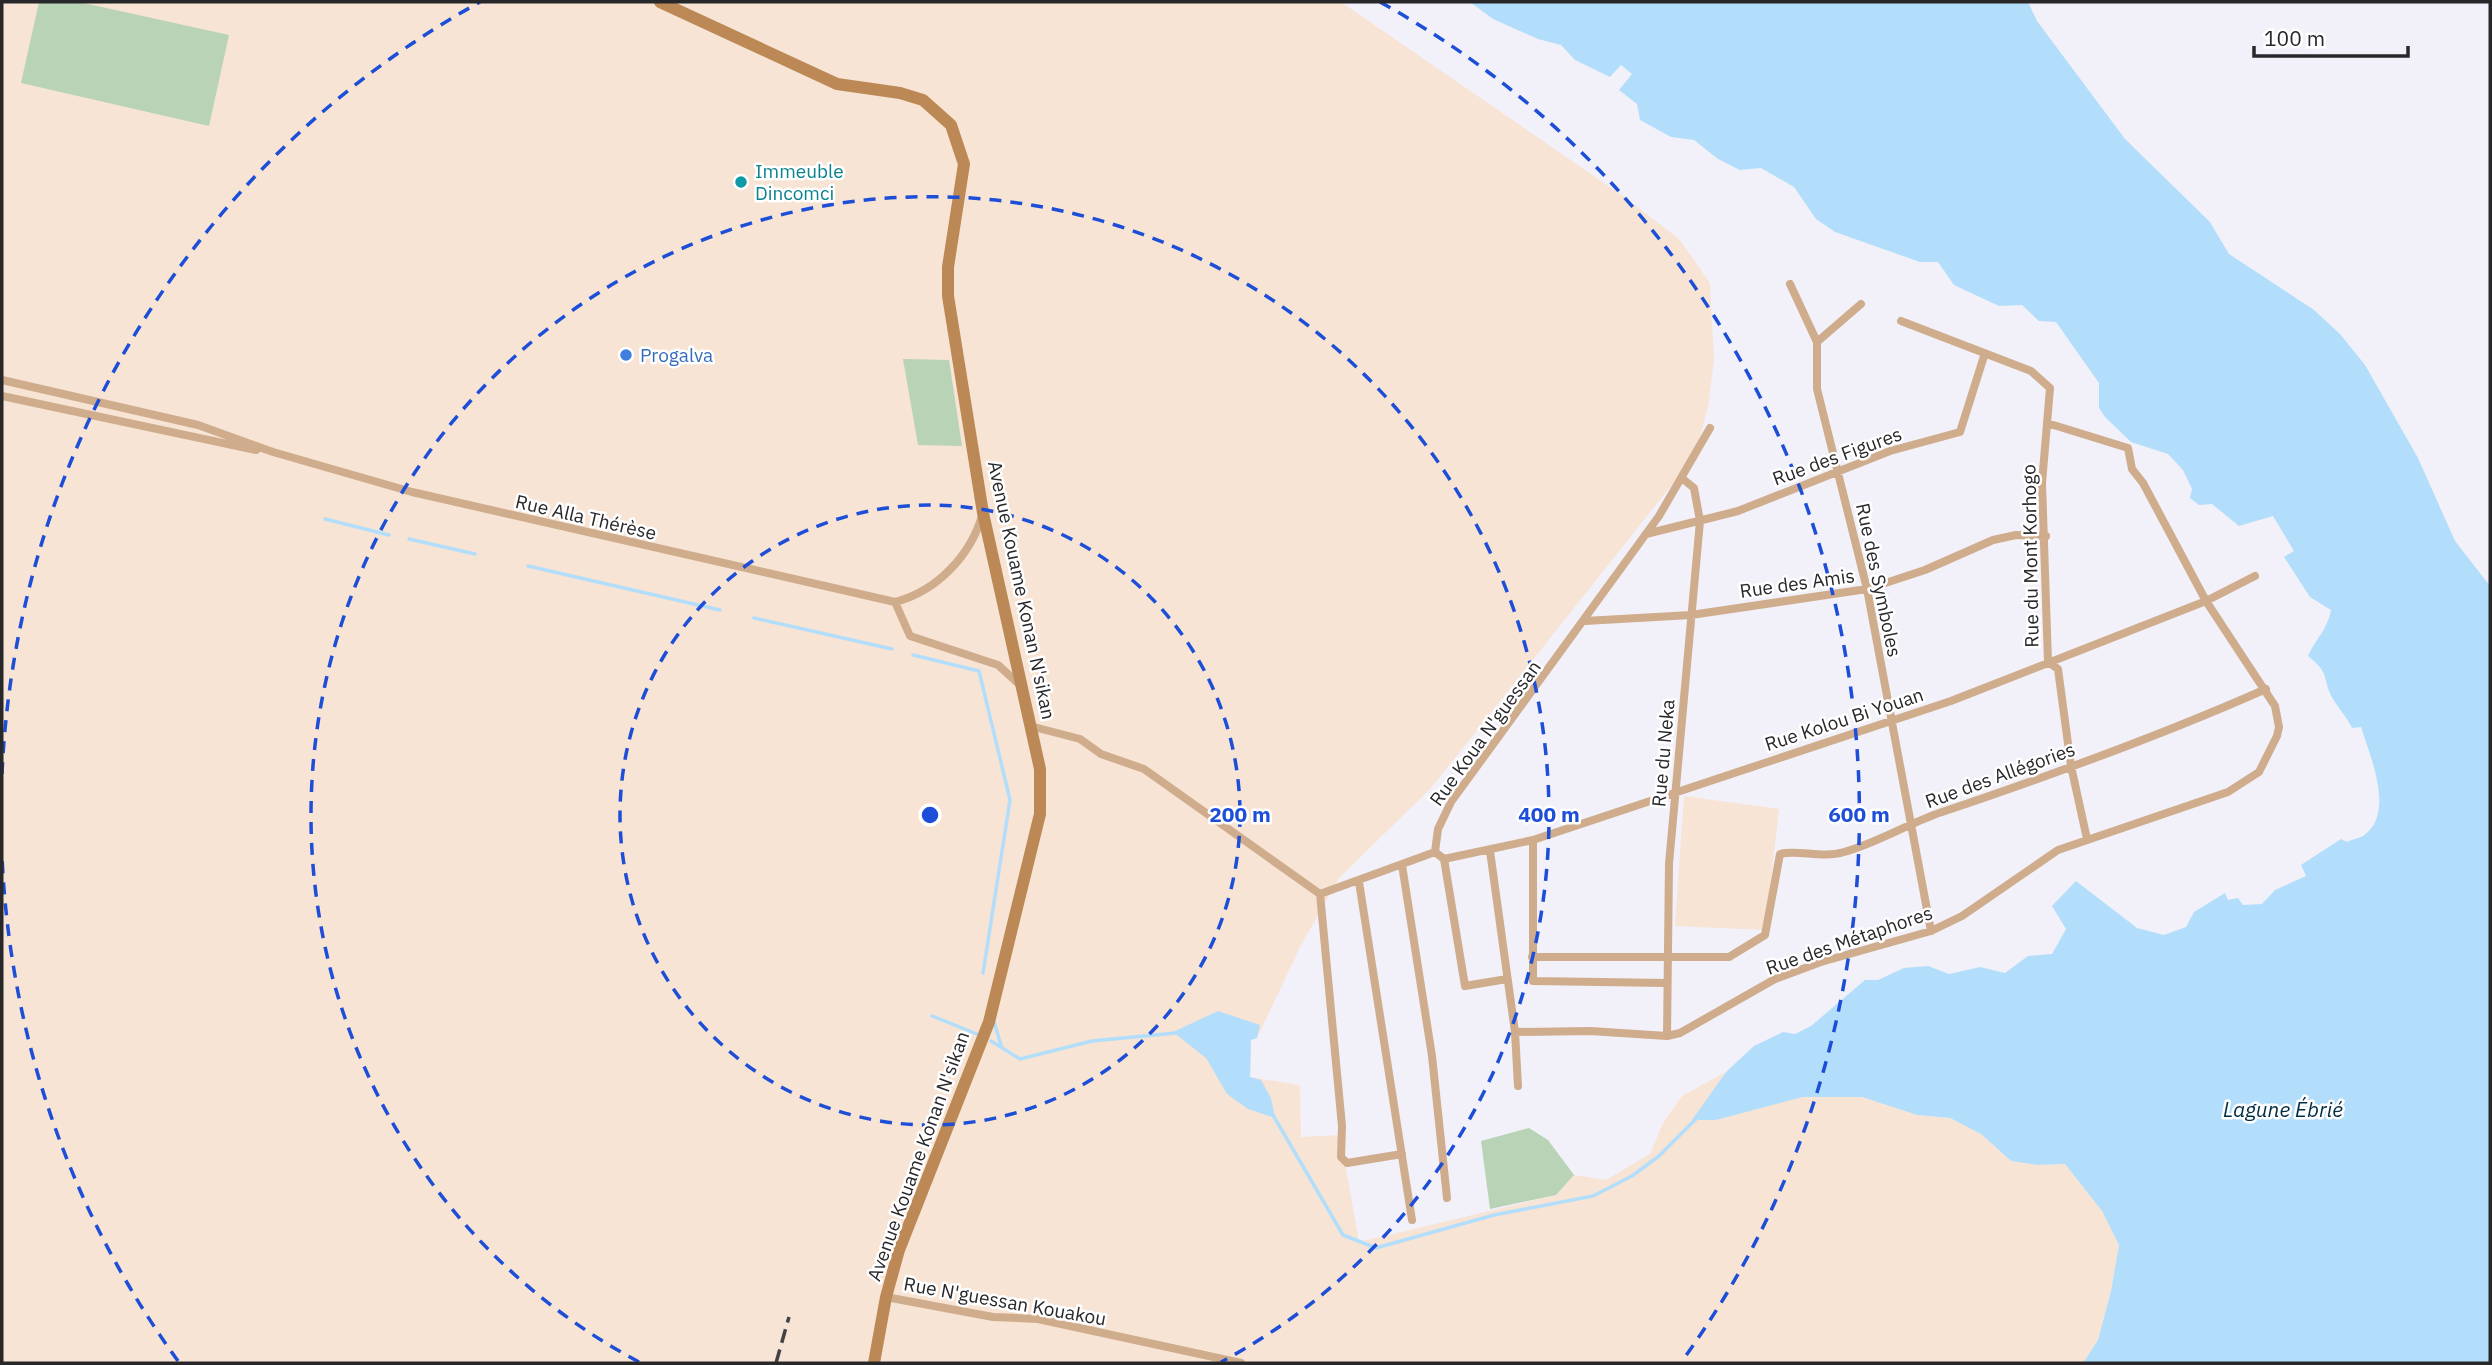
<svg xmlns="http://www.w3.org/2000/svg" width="2492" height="1365" font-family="'IBM Plex Sans',sans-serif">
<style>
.industrial{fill:#f7e4d4}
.green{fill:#b9d3b6}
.water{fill:#b3defb}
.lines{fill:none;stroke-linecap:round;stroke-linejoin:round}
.stream{stroke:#b3defb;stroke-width:3.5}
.street{stroke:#cfac8b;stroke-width:8}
.secondary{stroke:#bc8956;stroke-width:12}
.rail{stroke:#434246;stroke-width:3.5;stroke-dasharray:14 7;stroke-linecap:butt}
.ring{fill:none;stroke:#1d4ed8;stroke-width:3.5;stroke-dasharray:12 9}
.culture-dot{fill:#0f9aa8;stroke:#fff;stroke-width:2.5}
.shop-dot{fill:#3f7fe0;stroke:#fff;stroke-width:2.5}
.labels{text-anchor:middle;stroke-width:5;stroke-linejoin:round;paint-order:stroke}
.culture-label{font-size:19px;fill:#0d838f;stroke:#fff;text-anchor:start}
.shop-label{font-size:19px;fill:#366cbe;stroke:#fff;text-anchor:start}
.street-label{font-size:19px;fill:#28272a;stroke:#fff}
.water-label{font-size:21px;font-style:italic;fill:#002d44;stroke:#fff}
.centre{fill:#1d4ed8;stroke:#fff;stroke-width:3.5}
.ring-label{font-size:21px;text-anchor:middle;font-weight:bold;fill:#1d4ed8;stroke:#fff;stroke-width:5;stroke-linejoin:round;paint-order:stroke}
</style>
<rect width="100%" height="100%" fill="#f2f0f9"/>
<path class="industrial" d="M2,2h1339l282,194 56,43 31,44 4,77 -6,46 -9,34 -21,37 -247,311 -92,90 -39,69 -43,91 -6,2 -1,37 50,8 1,52 39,-2 19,107 197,-47 18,-20 32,5 44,-26 13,-31 19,-27 44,-24 -33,48h23l87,-24 59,1 55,18 33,3 31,16 30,27 27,4 27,-1 37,47 17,34 -8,46 -13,49 -15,23h-2081z
M1684,796l95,13 -14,121 -90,-4z"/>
<path class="green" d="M39,2h40l150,33 -20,91 -188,-43z
M903,359l46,1 13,86 -44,-1z
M1529,1128l19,12 26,35 -18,20 -66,14 -9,-68z"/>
<path class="water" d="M1470,2h558l9,19 88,118 85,83 19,32 85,56 26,24 25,31 53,93 37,83 35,45v777h-407l15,-23 13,-49 8,-46 -17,-34 -37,-47 -27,1 -27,-4 -30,-27 -31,-16 -33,-3 -55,-18h-59l-87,23h-24l34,-48 28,-26 29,-14 12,2 16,-8 54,-46h13l26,-12 24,-2 21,8 31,-7 25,6 23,-17 24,-2 14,-25 -14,-23 24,-25 61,47 27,7 22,-8 8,-15 31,-19 3,7 10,-2 5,7 19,-1 13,-14 31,-14 -5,-11 40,-26 6,3c5,-3 11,-3 16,-6 33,-22 7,-80 -2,-109l-9,1c-6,-12 -13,-19 -19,-29 -12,-21 -1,-24 -25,-43 8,-18 19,-25 23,-46l-21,-13 -26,-40 10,-6 -21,-35 -34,10 -27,-22 -13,1 -9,-7 2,-9 -9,-19 -15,-16 -37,-12 -26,-25 -6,-9v-25l-43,-61 -17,-1 -17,-16 -23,1 -45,-21 -16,-23h-18l-85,-30 -19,-13 -22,-32 -33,-19 -21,2 -22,-11 -24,-19 -23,-3 -31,-17 -3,-16 -18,-14 13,-16 -11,-9 -11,12 -35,-17 -14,-15 -23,-6 -45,-20z
M1218,1011l42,14 -3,13 -6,2 -1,37 11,3 10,18 4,20 -27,-9 -21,-15 -21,-36 -33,-26z"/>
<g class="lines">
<path class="stream" d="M325,519l64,16
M409,539l66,15
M528,566l192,44
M754,618l138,31
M913,655l66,16 31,129 -27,173
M932,1016l45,18
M993,1019l9,29
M991,1041l29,18 72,-18 84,-8
M1273,1115l70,120 33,13 118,-33 99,-19 39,-20 27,-20 37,-37"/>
<path class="street" d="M1790,284l27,58v47l50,200 64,342
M1901,321l130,50 19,17 -8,95 6,179 10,7 13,97 16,73
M1817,342l44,-38
M2,380l196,45 75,27 139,40 483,110c42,-11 75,-46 87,-86
M2,396l254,54
M1646,534l92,-23 152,-60 70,-19 25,-79
M895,602l15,34 88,29 21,19
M1585,621l106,-6 176,-26 58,-19 68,-30 23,-5 30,1
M1030,726l50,13 21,15 43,15 176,125 115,-42 3,-23 13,-27 208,-286 51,-88
M1533,840v141l134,2
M1490,851l25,181 3,54
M1435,852l9,7 89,-19 418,-139 255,-100 49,-25
M1444,859l21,127 42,-7
M1402,865l30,191 15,142
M1359,882l53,338
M1320,894l22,232 -1,31 6,6 55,-9
M1532,957h197l36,-22 15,-81c18,-5 42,5 64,-2 33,-9 65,-29 98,-40 110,-37 218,-76 324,-123
M1515,1032l75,-1 77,5 13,-3 95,-54 46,-17 110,-31 31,-15 96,-66 170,-58 31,-20 18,-36 2,-9 -4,-21 -69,-105 -63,-118 -11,-14 -4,-21 -81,-25
M1667,1036l2,-172 31,-343 -6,-33 -11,-9
M886,1297l107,20 45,2 203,44"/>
<path class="secondary" d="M660,2l177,82 63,9 23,7 28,25 13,39 -16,103v29l35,217 57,256v45l-51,208 -90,228 -13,47 -12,66"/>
<path class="rail" d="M776,1363l13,-46"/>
</g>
<g class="ring">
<circle cx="930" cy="815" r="310"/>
<path d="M639 1362A619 619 0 1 1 1221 1362"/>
<path d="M178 1361A929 929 0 0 1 2 856M2 774A929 929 0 0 1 480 2M1380 2A929 929 0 0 1 1682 1361"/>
</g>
<circle class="culture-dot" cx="741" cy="182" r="7"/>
<circle class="shop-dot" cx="626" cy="355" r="7"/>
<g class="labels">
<g class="culture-label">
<text x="755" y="178">Immeuble<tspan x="755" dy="22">Dincomci</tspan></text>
</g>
<g class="shop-label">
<text x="640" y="362">Progalva</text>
</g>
<g class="street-label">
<text transform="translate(1837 456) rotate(-20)" y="7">Rue des Figures</text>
<text transform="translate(586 517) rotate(13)" y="7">Rue Alla Thérèse</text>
<text transform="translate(2030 556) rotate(-91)" y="7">Rue du Mont Korhogo</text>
<text transform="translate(1879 580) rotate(78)" y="7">Rue des Symboles</text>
<text transform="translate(1797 583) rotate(-8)" y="7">Rue des Amis</text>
<text transform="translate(1022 590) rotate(78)" y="7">Avenue Kouame Konan N'sikan</text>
<text transform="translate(1844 719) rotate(-18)" y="7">Rue Kolou Bi Youan</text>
<text transform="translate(1485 733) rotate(-54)" y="7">Rue Koua N'guessan</text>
<text transform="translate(1663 753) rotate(-85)" y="7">Rue du Neka</text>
<text transform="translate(2000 775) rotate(-20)" y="7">Rue des Allégories</text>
<text transform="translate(1849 940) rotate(-19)" y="7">Rue des Métaphores</text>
<text transform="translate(918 1156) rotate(-70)" y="7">Avenue Kouame Konan N'sikan</text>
<text transform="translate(1005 1301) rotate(10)" y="7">Rue N'guessan Kouakou</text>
</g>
<g class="water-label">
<text x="2283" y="1117">Lagune Ébrié</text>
</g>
</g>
<circle cx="930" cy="815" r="10" class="centre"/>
<g class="ring-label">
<text x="1240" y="822">200 m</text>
<text x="1549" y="822">400 m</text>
<text x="1859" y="822">600 m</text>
</g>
<rect width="2492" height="1365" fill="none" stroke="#28272a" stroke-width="7"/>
<path d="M2254 46v10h154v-10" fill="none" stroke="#28272a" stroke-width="3.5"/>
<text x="2264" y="46" font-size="21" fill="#28272a" stroke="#ffffff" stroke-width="5" paint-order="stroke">100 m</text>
</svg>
